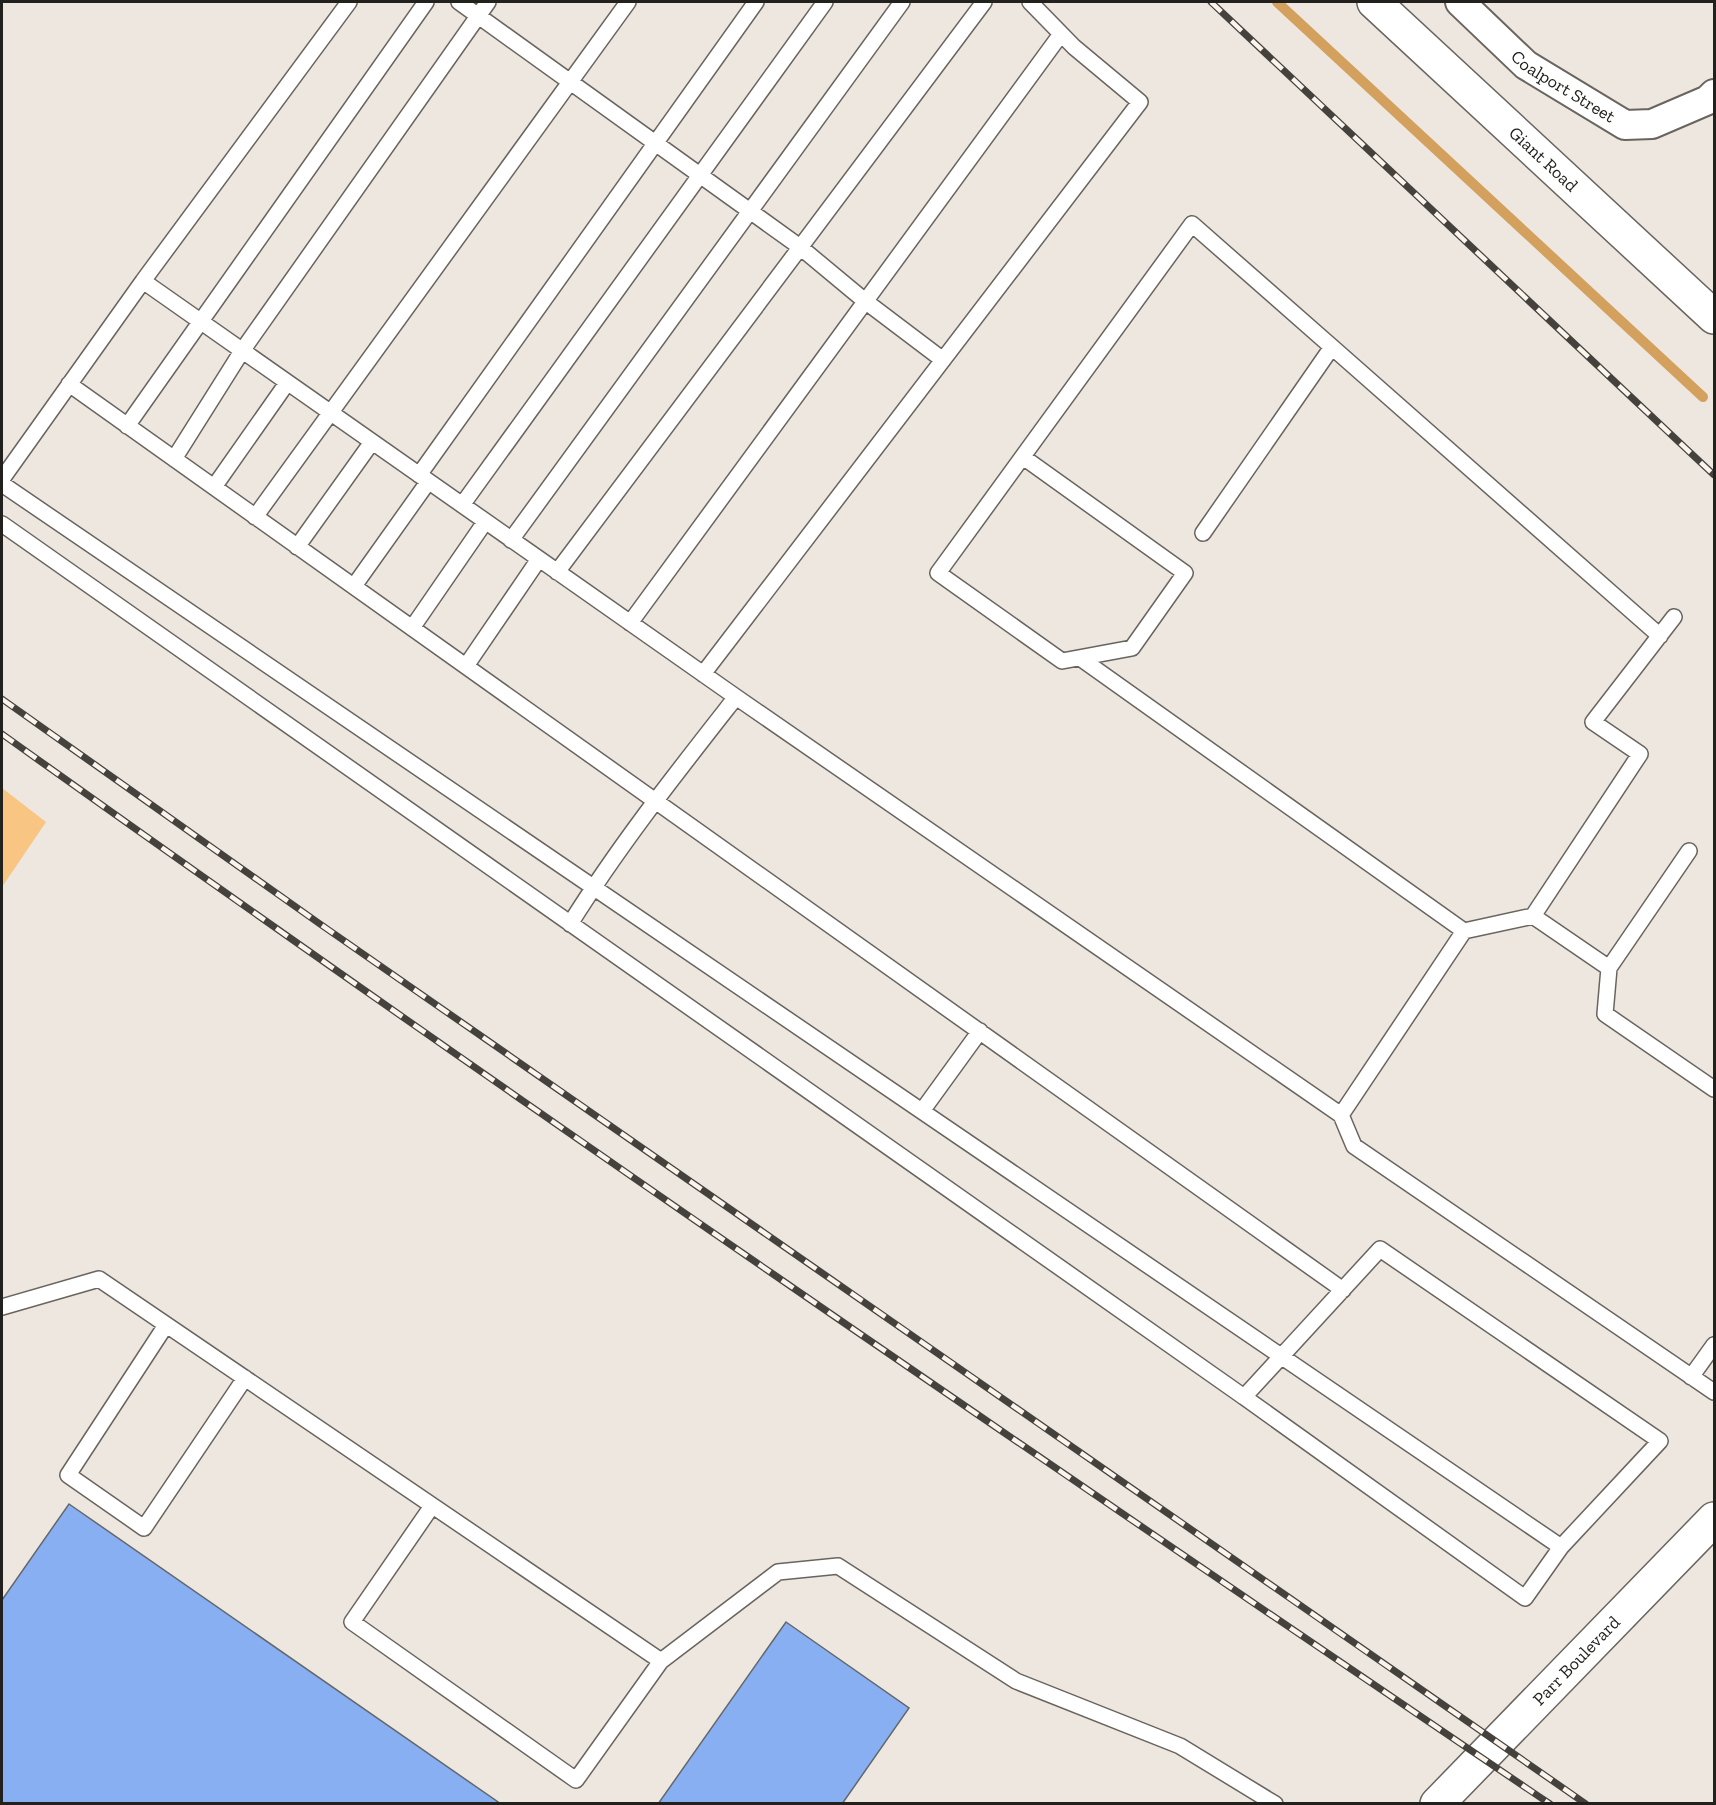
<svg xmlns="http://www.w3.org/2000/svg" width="1716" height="1805" font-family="'Zilla Slab',serif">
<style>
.green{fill:#f9c582}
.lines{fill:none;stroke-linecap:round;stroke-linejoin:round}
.stream{stroke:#d3a05d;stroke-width:10}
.building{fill:#88aff1;stroke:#63676d;stroke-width:1.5}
.service-casing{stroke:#69645e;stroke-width:18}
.minor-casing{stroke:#69645e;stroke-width:32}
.tertiary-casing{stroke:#69645e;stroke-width:36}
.service{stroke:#fff;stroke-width:15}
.minor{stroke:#fff;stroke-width:28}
.tertiary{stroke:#fff;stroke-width:33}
.rail-casing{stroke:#45423e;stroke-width:7}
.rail{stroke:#faf4ed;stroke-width:4.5;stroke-dasharray:14;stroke-linecap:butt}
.labels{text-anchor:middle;stroke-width:5;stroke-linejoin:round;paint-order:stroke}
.street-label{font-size:18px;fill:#23211e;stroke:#faf4ed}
</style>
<rect width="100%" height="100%" fill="#ede7e0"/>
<path class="green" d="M2,788l44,34 -44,65z"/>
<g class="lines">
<path class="stream" d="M1277,2l426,395"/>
</g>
<path class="building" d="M69,1504l432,300h-499v-204z
M786,1622l123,86 -67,96h-184z"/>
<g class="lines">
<defs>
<path id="service" d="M349,2l-206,279 593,416 605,418
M459,2l341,245 65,54 78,59
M69,384l1274,906
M127,426l299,-424
M1023,457l162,116 -53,75 -70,13 -124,-88 254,-349 140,123
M174,459l68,-108 246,-349
M419,475l337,-473
M2,479l141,-198
M2,484c519,355 1039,709 1559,1063l99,-106 -280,-192 -136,148 281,201 36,-51
M214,487l73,-104
M462,505l363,-503
M255,517l373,-515
M2,524l1242,873
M1203,533l129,-186 328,289
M511,540l391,-538
M297,547l75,-105
M557,572l427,-570
M354,586l74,-104
M1674,617l-81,105 47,32 -107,162 -69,15 -123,184 13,31 360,246
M630,623l431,-589
M412,628l73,-106
M1080,658l384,273
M466,666l73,-107
M703,674l437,-572 -66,-55 -44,-45
M1533,916l76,52 -4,46 109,75
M570,924c50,-80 108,-153 166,-227
M1609,968l80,-117
M922,1111l58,-80
M2,1307l97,-28 562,382 117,-89 60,-6 178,115 164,65 95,58
M166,1325l-98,150 76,53 101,-150
M1691,1377l23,-32
M432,1506l-80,116 224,158 85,-119"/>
<g id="minor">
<path id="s1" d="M1460,2l66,63 99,60 27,-1 56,-24 6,-6"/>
</g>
<g id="tertiary">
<path id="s2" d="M1374,2l340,315"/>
<path id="s3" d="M1437,1804l277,-285"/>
</g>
</defs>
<use href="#service" class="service-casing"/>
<use href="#minor" class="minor-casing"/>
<use href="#tertiary" class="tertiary-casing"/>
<use href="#service" class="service"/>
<use href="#minor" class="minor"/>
<use href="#tertiary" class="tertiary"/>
<defs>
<path id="rail" d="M1211,2l503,473
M2,699l318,225 1266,880
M2,734c510,364 1028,718 1548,1070"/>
</defs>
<use href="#rail" class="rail-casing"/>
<use href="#rail" class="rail"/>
</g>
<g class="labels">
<g class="street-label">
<text dy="6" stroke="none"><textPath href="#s1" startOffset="134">Coalport Street</textPath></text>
<text dy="6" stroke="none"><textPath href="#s2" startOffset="231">Giant Road</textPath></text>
<text dy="6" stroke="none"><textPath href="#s3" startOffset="200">Parr Boulevard</textPath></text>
</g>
</g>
<rect width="1716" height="1805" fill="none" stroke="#23211e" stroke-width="6"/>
</svg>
